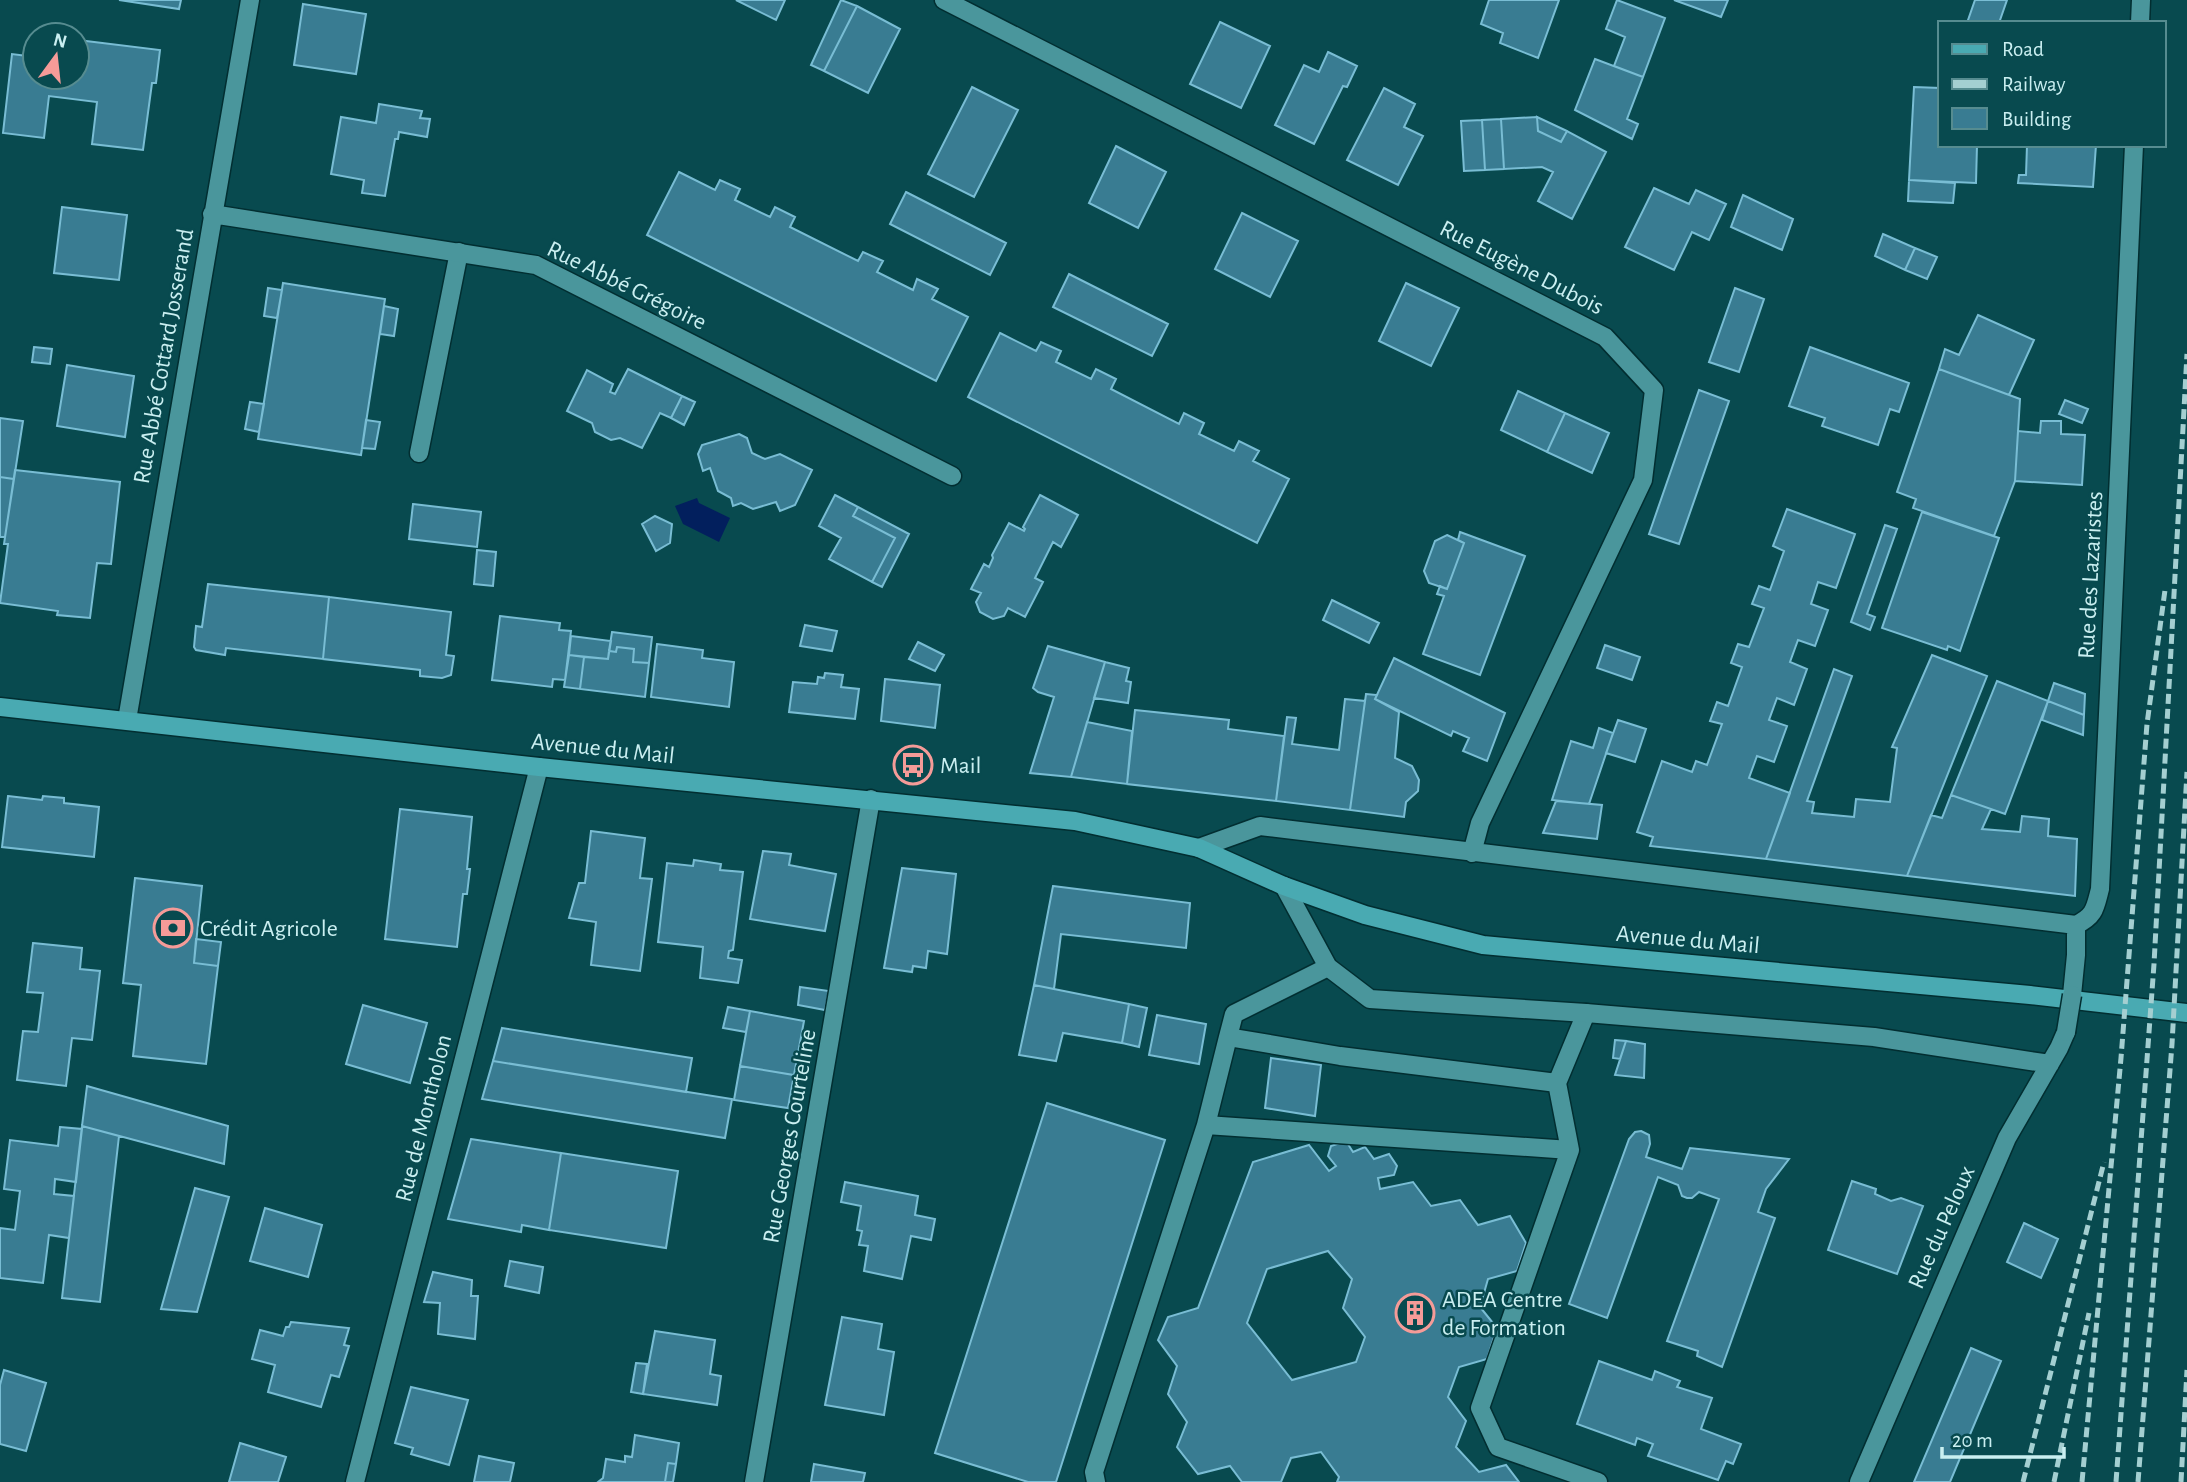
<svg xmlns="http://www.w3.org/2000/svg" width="2187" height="1482" font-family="'Alegreya Sans',sans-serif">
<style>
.water{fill:#021f5d}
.building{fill:#397c92;stroke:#79bdd4;stroke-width:2;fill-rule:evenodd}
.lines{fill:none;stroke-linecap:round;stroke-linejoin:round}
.lane-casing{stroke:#022e31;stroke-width:21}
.street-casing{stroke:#022e31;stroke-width:21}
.primary-casing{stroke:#022e31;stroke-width:21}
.lane{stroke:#4a969c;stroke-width:18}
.street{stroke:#4a969c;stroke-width:18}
.primary{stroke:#49aab2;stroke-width:18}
.rail{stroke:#a4cfd1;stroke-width:5;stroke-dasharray:10 5;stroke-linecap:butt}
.street-bridge-casing{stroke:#022e31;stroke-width:21;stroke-linecap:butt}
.street-bridge{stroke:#4a969c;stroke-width:18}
.labels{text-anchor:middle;stroke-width:5;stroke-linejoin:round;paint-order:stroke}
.street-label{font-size:24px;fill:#caeff1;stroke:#084a4f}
.poi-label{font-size:24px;fill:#caeff1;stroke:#084a4f;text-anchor:start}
</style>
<rect width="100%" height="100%" fill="#084a4f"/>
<path class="water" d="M697,498l2,5 31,15 -11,24 -36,-18 -8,-18z"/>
<path class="building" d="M119,0h62l-2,9z
M736,0h49l-9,20z
M841,0l16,6 -33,65 -13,-6z
M1489,0h70l-21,58 -38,-15 3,-10 -22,-9z
M1617,0l48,18 -22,59 -29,-11 11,-29 -19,-8z
M1674,0h54l-7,17z
M1975,0h32l-8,23h-32z
M303,4l63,10 -10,60 -62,-9z
M857,6l43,23 -32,64 -44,-22z
M1220,22l50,24 -29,62 -51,-24z
M86,41l74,9 -4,33h-4l-9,67 -51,-6 5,-42 -48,-6 -5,42 -41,-5 9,-79 23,3v20h42v-15h6z
M1328,52l29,14 -10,21 -4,-1 -29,58 -39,-19 29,-60 15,7z
M1595,59l48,18 -16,42 11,5 -6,15 -57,-29z
M972,87l46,23 -44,87 -46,-23z
M1914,87l26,1v57h37l-1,38 -67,-3z
M1384,88l31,16 -11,23 19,9 -25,49 -51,-25z
M379,104l43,7 -2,7 10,1 -3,18 -28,-5 -1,7h-3l-10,57 -23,-3 2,-13 -33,-6 10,-57 35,6z
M1537,117l30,14 -6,11 -23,-11z
M1537,117l1,14 23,11 6,-11 39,21 -34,67 -34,-18 15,-29 -11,-5 -38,2 -3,-50z
M1501,119l3,50 -19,1 -3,-50z
M1482,120l3,50 -21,1 -3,-50z
M2027,145h69l-3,42 -75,-4 1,-8h7z
M1116,146l50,26 -28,56 -49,-25z
M679,172l36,18 5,-10 20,9 -5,11 35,17 5,-10 20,10 -5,10 68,34 5,-9 20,9 -6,11 36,18 4,-11 21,10 -6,10 36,18 -32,64 -289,-146z
M1909,180l46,3 -2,20 -45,-2z
M1654,188l35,16 7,-14 30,14 -17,36 -17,-8 -18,38 -49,-23z
M906,192l100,51 -16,32 -100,-51z
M1743,195l50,24 -11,31 -51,-23z
M62,207l65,8 -8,65 -65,-7z
M1242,213l56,28 -28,56 -55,-28z
M1883,234l32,14 -10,22 -30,-14z
M1915,248l22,9 -10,22 -22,-9z
M1069,274l99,50 -16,32 -99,-49z
M283,283l102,16 -24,156 -103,-16z
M1406,283l53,25 -28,58 -52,-25z
M268,288l14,2 -5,28 -13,-2z
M1735,288l29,11 -25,73 -30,-10z
M384,306l14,3 -4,27 -14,-2z
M1978,315l56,25 -25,55 -70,-26 6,-20 14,6z
M1000,333l36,18 5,-9 20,9 -5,11 35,17 5,-10 20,10 -5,10 68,35 5,-11 20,10 -5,11 35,17 5,-10 20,10 -6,10 36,18 -32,64 -289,-146z
M34,347l18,2 -2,15 -18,-2z
M1810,347l99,36 -10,29 -9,-3 -12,36 -56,-19 3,-8 -36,-12z
M67,365l67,11 -9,61 -68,-11z
M628,369l54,27 -11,22 -11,-5 -18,35 -22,-10 -9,2 -16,-8 -3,-9 -25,-12 20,-41 26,14 -3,8 5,2z
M1939,369l81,30 -5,82 -21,55 -81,-28 3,-9 -19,-7z
M1699,390l30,11 -50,143 -30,-10z
M1518,391l47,22 -18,39 -46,-22z
M682,396l13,6 -11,23 -13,-7z
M2065,400l23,9 -6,14 -23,-9z
M250,402l14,2 -5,28 -14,-3z
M1565,413l44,20 -17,40 -45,-21z
M0,418l23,3 -9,58 -14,-2z
M366,420l14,2 -5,27 -13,-1z
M2041,421h20v13l24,1 -3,50 -67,-4 3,-50 22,2z
M739,434l8,4 5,15 13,6 15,-5 32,16 -17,35 -15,6 -4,-9 -23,7 -12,-6 -8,3 -2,-8 -13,-7 -8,-23 -7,3 -5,-17 4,-9z
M15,470l105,12 -9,82 -14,-1 -7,55 -33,-3 1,-4 -58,-8 8,-59h-4z
M0,477l14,2 -9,58h-5z
M835,495l23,12 -5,9 42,22 -23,44 -43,-23 12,-21 -22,-12z
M1040,495l38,20 -17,32 -8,-5 -18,36 8,4 -18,35 -17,-9 -4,8 -11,3 -13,-7 -4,-10 5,-9 -10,-4 13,-25 5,3 4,-9 -1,-3 17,-32 15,8 1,-2 -2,-2z
M413,504l68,8 -4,35 -68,-8z
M858,507l51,27 -27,53 -10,-5 23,-44 -42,-22z
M1787,509l68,25 -19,54 -18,-6 -7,22 17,6 -13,36 -17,-6 -8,22 17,7 -13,36 -17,-7 -8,22 18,6 -13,36 -17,-6 -8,22 41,15 -24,66 -116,-13 3,-9 -16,-5 25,-71 30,11 4,-11 11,4 15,-41 -12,-3 7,-19 11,4 14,-39 -11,-4 7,-19 11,3 15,-39 -12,-4 7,-18 11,4 14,-39 -11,-5z
M1922,512l77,26 -39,113 -12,-5 -1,4 -65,-22z
M655,516l17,8 -2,19 -14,8 -14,-27z
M1885,525l12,4 -30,85 8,3 -5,13 -19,-8z
M1460,532l65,24 -45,119 -57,-21 21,-58 -7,-2 3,-8 7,3 17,-46 -6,-3z
M1447,535l17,8 -17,46 -18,-6 -5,-12 11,-30z
M477,550l19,2 -3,34 -19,-2z
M208,584l121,13 -6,62 -97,-11 -1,7 -29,-5 -2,-3 2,-21 6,1z
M329,597l122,15 -5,43 8,1 -3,19 -9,3 -22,-2v-6l-97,-11z
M1332,600l47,23 -10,20 -46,-23z
M500,616l60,7 -1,7 12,1 -6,49 -12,-1 -1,8 -60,-7z
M805,625l32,6 -5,20 -32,-5z
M612,632l40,5 -3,26 -16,-1 1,-13 -17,-2 -1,5 -7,-1z
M571,636l40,5 -3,18 -39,-4z
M918,642l26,13 -9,16 -26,-12z
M657,644l46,6 -1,8 32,4 -5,45 -78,-10z
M1605,645l35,12 -8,23 -35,-12z
M1048,646l57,16 -34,115 -41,-4 24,-76 -16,-5 -5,-4z
M617,647l17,2 -1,13 16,1 -4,34 -65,-8 4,-32 24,2 1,-8 7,1z
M569,655l15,2 -4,32 -16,-2z
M1932,655l55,21 -80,200 -141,-17 68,-190 18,7 -45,125 7,1 -2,11 42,4 2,-18 34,3 7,-54 -5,-1z
M1394,658l111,55 -18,48 -24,-10 6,-13 -16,-7 -2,5 -76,-37z
M1105,662l24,6 -3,13 5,1 -3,21 -34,-5z
M825,673l18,2 -2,12 18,2 -4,30 -66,-7 4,-30 24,2 1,-7 6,1z
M885,679l55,6 -5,43 -54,-7z
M1997,681l51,20 -43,113 -54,-19z
M2054,683l31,11 -1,21 -36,-14z
M1366,694l11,1 -2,4 24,13 -4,46 17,8 7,14 -1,11 -12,11 -2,15 -54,-7z
M1345,699l20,2 -15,109 -74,-9 11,-84 9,1 -4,26 47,6z
M2048,701l36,14 -1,20 -41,-15z
M1135,710l94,10 -1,9 56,7 -8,65 -149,-17z
M1618,720l28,9 -11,33 -29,-9z
M1087,722l45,9 -5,53 -56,-7z
M1599,728l14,5 -24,71 -37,-4 19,-59 22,7z
M1951,795l40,14 -9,20 38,3 2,-16 27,3 -1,17 29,3 -2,57 -168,-20 24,-61 11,3z
M8,796l34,4 1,-4 21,2v5l35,4 -5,50 -92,-10z
M1556,801l46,4 -5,34 -54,-6z
M400,809l72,8 -5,52h3l-3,25h-4l-6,53 -72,-8z
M591,831l54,7 -5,40 12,1 -12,92 -49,-6 5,-43 -27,-4 10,-35h6z
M763,851l28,3 -2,11 47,9 -11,57 -75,-12z
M694,860l27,4 -1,6 23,2 -10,78 -4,1 -1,7 14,2 -4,23 -38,-5 3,-31 -45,-5 9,-79 26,3z
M902,868l54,6 -9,80 -19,-3 -2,17 -13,-2 -1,6 -28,-4z
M135,878l67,8 -8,77 24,3 -12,98 -73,-8 8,-71 -18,-2z
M1053,886l137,17 -4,45 -125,-14 -7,55 -20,-4z
M196,939l25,3 -3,24 -24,-3z
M33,943l49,5 -2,21 20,2 -8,69 -20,-2 -6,48 -49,-6 6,-49 15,1 5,-39 -16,-1z
M1034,985l95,19 -7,39 -59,-10 -7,28 -37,-6z
M800,987l29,4 -4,19 -27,-5z
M1129,1004l18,4 -8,39 -17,-4z
M363,1005l64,18 -17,60 -64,-19z
M728,1007l22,4 -4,21 -23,-4z
M750,1011l54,10 -10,54 -54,-9z
M1157,1015l49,9 -7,40 -50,-9z
M502,1028l190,30 -6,34 -193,-31z
M1615,1040l11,1 -6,18 -7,-1z
M1626,1041l19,3 -1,34 -29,-3z
M1271,1058l50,7 -6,51 -50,-8z
M493,1061l239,38 -7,39 -243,-39z
M740,1066l54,9 -6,33 -54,-8z
M87,1086l141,40 -4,38 -142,-38z
M1047,1103l118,37 -109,342h-28l-93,-29z
M82,1126l37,10 -19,166 -38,-4z
M60,1127l22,2 -6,53 -21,-3 -1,15 20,2 -5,42 -20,-3 -6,48 -43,-5v-50l15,2 5,-39 -16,-2 6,-49 48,6z
M1641,1131l8,4 1,9 -4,13 36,12 8,-21 99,11 -23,30 -8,23 17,6 -53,149 -25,-11 1,-5 -31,-10 52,-142 -20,-7 -7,6h-5l-5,-2 -4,-11 -20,-8 -51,141 -38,-14 60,-165 6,-7z
M471,1139l90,14 -12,77 -27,-5 -1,7 -73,-13z
M1346,1141l7,11 12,-5 9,12 15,-5 8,12 -3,9 -16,3 2,11 33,-7 18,24 29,-6 18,25 32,-9 16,27 -9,28 -29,8 -8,28 17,21 -10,31 -28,8 -11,30 18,24 -10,26 23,25 27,-7 13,17h-182l2,-5 -18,-25 -30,6 -10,24h-39l-12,-16 -32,8 -21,-27 10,-25 -19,-28 9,-28 -19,-26 10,-23 30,-9 55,-146 56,-17 20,26 7,-5 -8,-10 3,-10zM1328,1251l24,28 -9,29 22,29 -9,25 -64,18 -45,-57 20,-54z
M561,1153l117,18 -12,77 -117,-18z
M1852,1181l24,8 -1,5 16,7 10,-3 22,8 -26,68 -69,-24z
M845,1182l73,14 -3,19 20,4 -4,21 -20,-4 -9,43 -38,-8 4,-25 -9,-1 3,-14 -5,-1 4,-24 -20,-4z
M195,1188l34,9 -32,115 -36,-3z
M265,1208l57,17 -14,52 -58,-16z
M2024,1223l34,16 -17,39 -34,-16z
M510,1261l33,6 -4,26 -34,-7z
M433,1272l39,8 -1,16h7l-3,43 -37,-5 2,-31 -16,-1z
M842,1317l40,7 -4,25 16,3 -10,63 -59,-10z
M291,1322l58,6 -5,17 5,1 -10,31 -8,-2 -10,32 -53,-15 7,-27 -23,-6 8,-29 23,6 3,-9h3z
M655,1331l60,9 -5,34 11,2 -4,29 -74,-11z
M1971,1348l30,13 -51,121h-36z
M1599,1361l53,19 3,-9 25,10 -3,6 35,11 -11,31 40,15 -8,20 -7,-3 -8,19 -70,-24 5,-12 -16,-6 -2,7 -58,-21z
M636,1363l11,1 -4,30 -12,-2z
M4,1370l42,13 -20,68 -26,-7v-59z
M411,1387l57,13 -19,65 -38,-11 2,-6 -18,-5z
M635,1435l44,8 -3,21 -8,-1 -3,19h-67l5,-4 3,-19 19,3v-6l7,1z
M240,1443l46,14 -8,25h-49z
M479,1456l35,7 -4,19h-36z
M668,1463l8,1 -3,18h-8z
M814,1464l51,9 -2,9h-52z"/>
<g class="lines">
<defs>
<path id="lane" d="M419,453l40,-201
M1328,967l-94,47 -6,23 112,19 217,27 13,67
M1557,1083l29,-70
M1206,1125l22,-88
M1096,1482l-2,-10 112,-347 364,25 -90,258 18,39 100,35"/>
<path id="street" d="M944,0l661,337 49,53 -11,90 -163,343 -8,30
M2140,23l1,-23
M212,214l324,51 416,211
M127,720l123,-720
M1199,848l61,-22 816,99
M1284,886l44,81 42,32 216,14 288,24 176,27
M2072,995l4,-40v-30c19,-9 19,-17 24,-36l34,-744
M355,1482l184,-715
M754,1482l117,-683
M1859,1482l148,-344 52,-90 7,-16"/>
<path id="primary" d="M0,707l539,60 536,54 124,27 85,38 81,29 118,30 547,50 157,18"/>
</defs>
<use href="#lane" class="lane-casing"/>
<use href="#street" class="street-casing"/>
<use href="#primary" class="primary-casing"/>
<use href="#lane" class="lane"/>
<use href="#street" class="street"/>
<use href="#primary" class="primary"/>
<path class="rail" d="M2023,1482l81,-320
M2054,1482l35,-169
M2082,1482l39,-424 26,-334 18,-134
M2116,1482l38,-518 33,-610
M2138,1482l34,-438 15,-272
M2181,1482l6,-112"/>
<defs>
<path id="street-bridge" d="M2066,1032l6,-37"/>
</defs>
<use href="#street-bridge" class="street-bridge-casing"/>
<use href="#street-bridge" class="street-bridge"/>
</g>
<defs>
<symbol id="bus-ring" viewBox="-11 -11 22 22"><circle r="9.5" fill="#084a4f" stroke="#f59b98" stroke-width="1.5"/><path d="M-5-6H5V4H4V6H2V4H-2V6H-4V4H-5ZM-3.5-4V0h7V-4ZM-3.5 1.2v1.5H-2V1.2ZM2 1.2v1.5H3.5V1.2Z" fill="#f59b98"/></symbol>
<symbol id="bank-ring" viewBox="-11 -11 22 22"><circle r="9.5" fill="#084a4f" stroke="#f59b98" stroke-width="1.5"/><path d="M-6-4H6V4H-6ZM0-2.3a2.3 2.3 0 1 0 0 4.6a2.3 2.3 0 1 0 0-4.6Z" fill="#f59b98"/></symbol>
<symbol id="building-ring" viewBox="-11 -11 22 22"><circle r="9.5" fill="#084a4f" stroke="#f59b98" stroke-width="1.5"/><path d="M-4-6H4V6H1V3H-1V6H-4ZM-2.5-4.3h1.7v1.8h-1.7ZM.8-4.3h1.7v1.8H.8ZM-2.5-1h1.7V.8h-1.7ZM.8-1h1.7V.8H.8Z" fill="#f59b98"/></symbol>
</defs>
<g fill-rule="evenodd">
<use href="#bus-ring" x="891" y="743" width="44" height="44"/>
<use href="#bank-ring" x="151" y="906" width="44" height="44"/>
<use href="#building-ring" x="1393" y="1291" width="44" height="44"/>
</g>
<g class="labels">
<g class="street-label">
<text transform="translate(1522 267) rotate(27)" y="8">Rue Eugène Dubois</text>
<text transform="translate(627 285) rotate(26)" y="8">Rue Abbé Grégoire</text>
<text transform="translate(163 356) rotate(-80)" y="8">Rue Abbé Cottard Josserand</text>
<text transform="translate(2090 575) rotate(-87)" y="8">Rue des Lazaristes</text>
<text transform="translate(603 748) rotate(6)" y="8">Avenue du Mail</text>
<text transform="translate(1688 939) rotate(5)" y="8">Avenue du Mail</text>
<text transform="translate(423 1118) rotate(-76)" y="8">Rue de Montholon</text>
<text transform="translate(789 1136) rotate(-80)" y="8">Rue Georges Courteline</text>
<text transform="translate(1941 1227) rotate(-66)" y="8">Rue du Peloux</text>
</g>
<g class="poi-label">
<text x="940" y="773">Mail</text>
<text x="200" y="936">Crédit Agricole</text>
<text x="1442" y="1307">ADEA Centre<tspan x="1442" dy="28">de Formation</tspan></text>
</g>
</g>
<rect x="1938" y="21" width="228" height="126" fill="#084a4f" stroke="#568c90" stroke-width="2"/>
<rect x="1952" y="44" width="35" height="10" fill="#49aab2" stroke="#568c90" stroke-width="2"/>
<text x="2002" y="56" font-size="21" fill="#caeff1">Road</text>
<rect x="1952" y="79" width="35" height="10" fill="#a4cfd1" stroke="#568c90" stroke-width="2"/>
<text x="2002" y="91" font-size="21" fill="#caeff1">Railway</text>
<rect x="1952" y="108" width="35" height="21" fill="#397c92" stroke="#568c90" stroke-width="2"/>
<text x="2002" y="126" font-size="21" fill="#caeff1">Building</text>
<g transform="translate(56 56) rotate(15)"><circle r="33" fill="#084a4f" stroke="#568c90" stroke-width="2"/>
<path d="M0-5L12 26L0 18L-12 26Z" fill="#f59b98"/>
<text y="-10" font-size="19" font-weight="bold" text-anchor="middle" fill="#caeff1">N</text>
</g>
<path d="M1942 1447v10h122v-10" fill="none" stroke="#caeff1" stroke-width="3.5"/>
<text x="1952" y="1447" font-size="21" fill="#caeff1" stroke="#084a4f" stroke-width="5" paint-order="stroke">20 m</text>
</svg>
